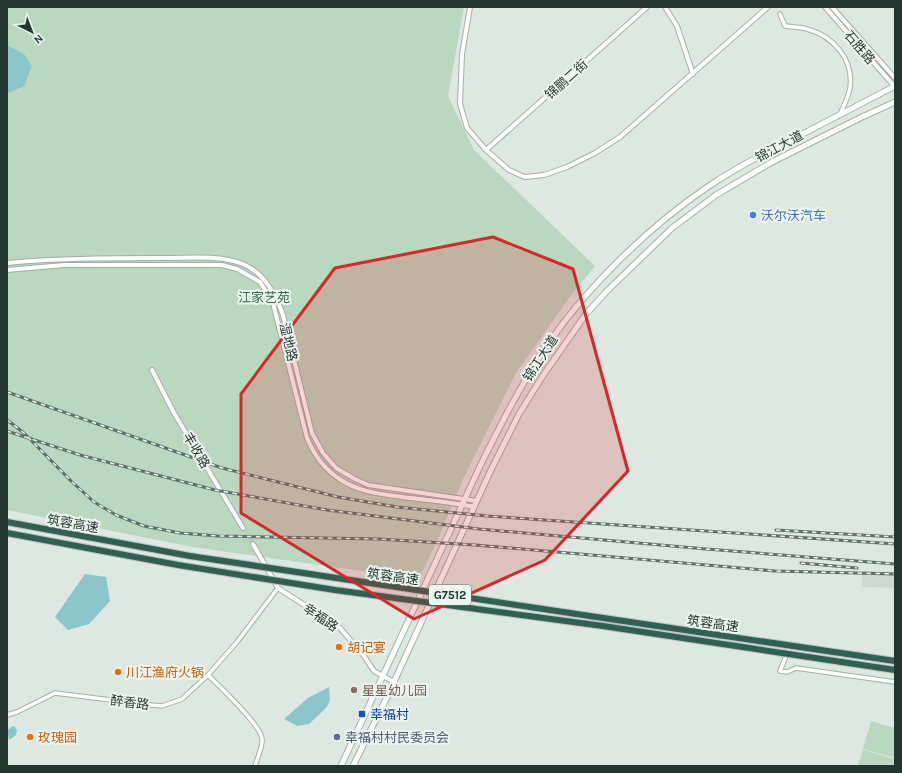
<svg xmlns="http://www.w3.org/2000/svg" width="902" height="773" font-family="Karla,'Noto Sans SC',sans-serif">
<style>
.built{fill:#cdd8d2}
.green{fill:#b9d8be}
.water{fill:#8ac6ca}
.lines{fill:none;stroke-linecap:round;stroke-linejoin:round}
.tertiary-tunnel{stroke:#b8c5bf;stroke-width:4;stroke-dasharray:4 2;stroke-linecap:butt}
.minor-casing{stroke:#a2afa9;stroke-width:5.5}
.tertiary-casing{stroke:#a2afa9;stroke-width:6}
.secondary-casing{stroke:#9fb3aa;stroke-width:7}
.minor{stroke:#fff;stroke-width:3.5}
.tertiary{stroke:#fff;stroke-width:4}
.secondary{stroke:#fff;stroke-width:5}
.rail-casing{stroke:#5b726a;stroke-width:3}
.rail{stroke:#eef5f1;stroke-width:1.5;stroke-dasharray:4.5;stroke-linecap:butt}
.motorway-bridge-casing{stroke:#bcc3c1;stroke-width:8;stroke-linecap:butt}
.motorway-bridge{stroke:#306051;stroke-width:6}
.marked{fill:#d62828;fill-opacity:0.2;stroke:#d62828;stroke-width:3;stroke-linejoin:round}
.shop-dot{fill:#3f7fe0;stroke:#eef5f1;stroke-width:1.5}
.food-dot{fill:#e8710a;stroke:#eef5f1;stroke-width:1.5}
.education-dot{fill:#8d6e63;stroke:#eef5f1;stroke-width:1.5}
.transit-dot{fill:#1a4fb4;stroke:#eef5f1;stroke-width:1.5}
.service-dot{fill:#5c6f8a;stroke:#eef5f1;stroke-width:1.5}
.labels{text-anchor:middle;stroke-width:4;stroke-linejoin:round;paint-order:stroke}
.shield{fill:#eef5f1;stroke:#5e7069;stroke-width:1}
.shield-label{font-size:12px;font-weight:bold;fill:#21372f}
.street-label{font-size:13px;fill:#21372f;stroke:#eef5f1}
.shop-label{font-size:13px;fill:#366cbe;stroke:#eef5f1;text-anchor:start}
.park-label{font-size:13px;fill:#2f6a40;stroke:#eef5f1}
.food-label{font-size:13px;fill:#c56008;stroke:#eef5f1;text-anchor:start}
.education-label{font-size:13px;fill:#785e54;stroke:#eef5f1;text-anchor:start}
.transit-label{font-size:13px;fill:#164399;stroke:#eef5f1;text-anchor:start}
.service-label{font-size:13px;fill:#4e5e75;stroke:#eef5f1;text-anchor:start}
</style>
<rect width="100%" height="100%" fill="#dee8e3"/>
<path class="built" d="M863,571l32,1v16l-33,-1z"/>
<path class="green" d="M7,7h457l-16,89 26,54 121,116 -23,28 -56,79 -54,108 -22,54 -21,44 -226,-32 -186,-37z
M871,721l24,7v30l-32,-9z
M863,750l32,9v7h-37z"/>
<path class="water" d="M7,45l17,9 8,12 -8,20 -16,7h-1z
M85,574l21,3 4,24 -21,23 -21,6 -13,-13z
M329,687l1,13 -3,7 -18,17 -12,2 -13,-7 24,-21z
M14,726l3,4 -1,5 -7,5 -2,-10z"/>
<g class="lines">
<path class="tertiary-tunnel" d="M243,528l10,16"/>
<defs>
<path id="minor" d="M780,14l5,12c7,1 15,1 22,3 26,7 47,30 43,59 -2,9 -6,18 -10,26
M791,644l-11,27 7,1 9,-4 99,14
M208,675c11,11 53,50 54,64 1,7 -5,20 -7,27
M7,715l10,-3 38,-19 96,12 11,1 20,-7 26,-24 29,-33 41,-54"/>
<path id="tertiary" d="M470,7l-8,47 -2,50 7,24 19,22 23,20 11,5 5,2 19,-2 23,-8 28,-14 25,-16 148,-130
M665,7l12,19 16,48
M825,7l70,80
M832,7l63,71
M486,150l161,-143
M7,263c54,-5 107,-5 161,-5 24,0 52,-3 75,6 22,9 33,31 40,51l29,118 11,20 13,15 19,11 13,6 109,16
M7,270l57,-5h158l15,4 23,13 13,21 34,135c7,17 18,32 34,42 18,12 40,14 61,17 24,3 49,5 73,10
M152,370l22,43 69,115
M253,544l25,44 62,40 24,28 10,15 20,11"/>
<path id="secondary" d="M341,766l141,-304c21,-42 42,-83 68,-121 40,-57 101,-116 159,-155 27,-18 55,-33 84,-47 34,-18 68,-35 102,-53
M353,766l34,-69 103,-225 29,-58 23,-37 44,-63 21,-23 65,-63 44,-33 56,-33 90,-45 33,-15"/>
</defs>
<use href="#minor" class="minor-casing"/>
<use href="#tertiary" class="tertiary-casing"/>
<use href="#secondary" class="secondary-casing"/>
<use href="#minor" class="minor"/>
<use href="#tertiary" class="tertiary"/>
<use href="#secondary" class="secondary"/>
<defs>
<path id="rail" d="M7,392l215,76 116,29 59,10 90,9 408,28
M7,420l17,13 47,48 23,21 22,13 28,11 36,7 38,3 161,3 96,6 300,26 120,3
M7,431l73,24 135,35 112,20 152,19 227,20 189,15
M776,530l119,7
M801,563l56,5"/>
</defs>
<use href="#rail" class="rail-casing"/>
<use href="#rail" class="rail"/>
<defs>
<path id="motorway-bridge" d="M7,522l183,34 420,63 285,42
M7,533l171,32 157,25 268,36 292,44"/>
</defs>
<use href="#motorway-bridge" class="motorway-bridge-casing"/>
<use href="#motorway-bridge" class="motorway-bridge"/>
</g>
<path class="marked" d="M493,237l80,32 55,202 -83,89 -131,59 -173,-106v-119l94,-126z"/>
<circle class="shop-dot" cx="753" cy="215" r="4"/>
<g class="food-dot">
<circle cx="339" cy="647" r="4"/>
<circle cx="118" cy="672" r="4"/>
<circle cx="30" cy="737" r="4"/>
</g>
<circle class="education-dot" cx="354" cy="690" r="4"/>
<rect class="transit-dot" x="358" y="710" width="8" height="8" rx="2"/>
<circle class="service-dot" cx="337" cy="737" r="4"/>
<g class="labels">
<rect class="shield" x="429" y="585" width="42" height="20" rx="3"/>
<g class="shield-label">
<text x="450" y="599">G7512</text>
</g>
<g class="street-label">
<text transform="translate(860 47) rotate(49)" y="5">石胜路</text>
<text transform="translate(566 79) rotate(-42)" y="5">锦鹏二街</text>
<text transform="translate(779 146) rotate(-28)" y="5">锦江大道</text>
<text transform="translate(289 342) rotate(77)" y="5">湿地路</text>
<text transform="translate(540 358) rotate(-57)" y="5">锦江大道</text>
<text transform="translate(197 450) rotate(59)" y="5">丰收路</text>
<text transform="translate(73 523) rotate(10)" y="5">筑蓉高速</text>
<text transform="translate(393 576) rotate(8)" y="5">筑蓉高速</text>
<text transform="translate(321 617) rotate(34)" y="5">幸福路</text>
<text transform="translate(713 623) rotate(8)" y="5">筑蓉高速</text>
<text transform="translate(130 702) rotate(7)" y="5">醉香路</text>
</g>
<g class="shop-label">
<text x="761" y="220">沃尔沃汽车</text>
</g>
<g class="park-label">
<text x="264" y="302">江家艺苑</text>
</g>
<g class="food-label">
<text x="347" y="652">胡记宴</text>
<text x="126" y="677">川江渔府火锅</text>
<text x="38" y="742">玫瑰园</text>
</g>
<g class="education-label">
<text x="362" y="695">星星幼儿园</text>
</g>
<g class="transit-label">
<text x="370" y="719">幸福村</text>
</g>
<g class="service-label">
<text x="345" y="742">幸福村村民委员会</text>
</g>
</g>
<rect width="902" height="773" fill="none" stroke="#21372f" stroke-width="16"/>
<g transform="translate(32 32) rotate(138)" stroke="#eef5f1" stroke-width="3" paint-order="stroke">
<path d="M0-3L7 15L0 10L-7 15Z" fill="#21372f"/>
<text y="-6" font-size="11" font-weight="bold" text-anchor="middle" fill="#21372f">N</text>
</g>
</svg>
